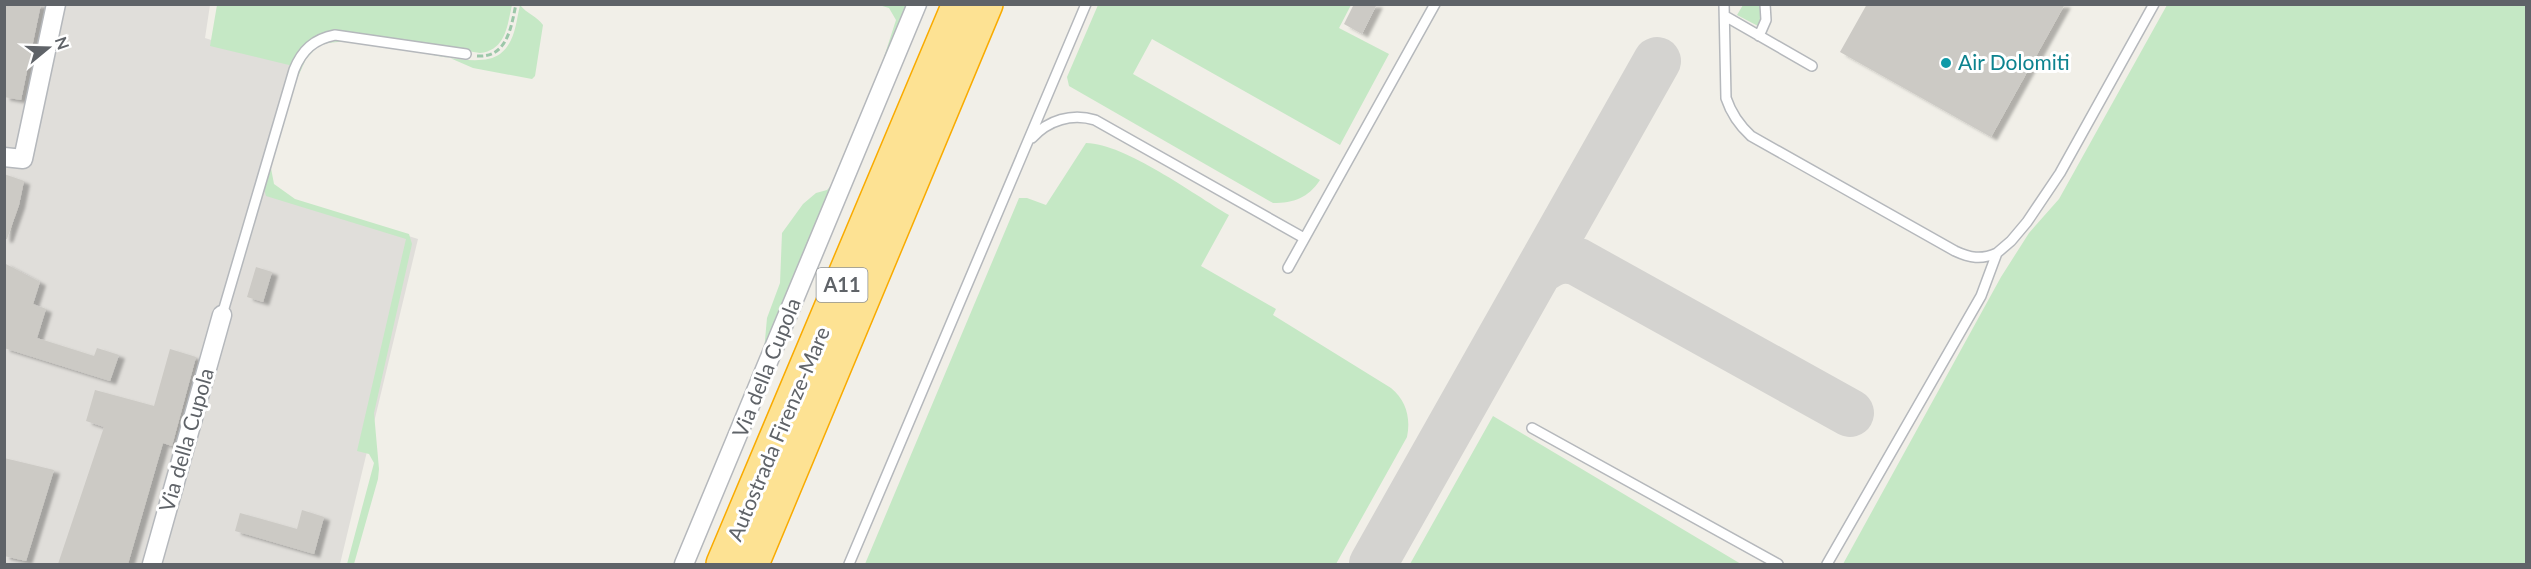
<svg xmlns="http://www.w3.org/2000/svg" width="2531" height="569" font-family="Lato,sans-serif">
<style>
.industrial{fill:#e0deda}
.green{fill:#c5e8c5}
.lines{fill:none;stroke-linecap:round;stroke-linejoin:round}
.taxiway{stroke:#d4d3d0;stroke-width:48}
.building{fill:#cccac5;filter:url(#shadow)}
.lane-casing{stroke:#b5b8bc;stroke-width:12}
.street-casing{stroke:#b5b8bc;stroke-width:21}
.highway-casing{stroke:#f9ab00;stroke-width:36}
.path{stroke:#9cc7a9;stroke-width:3;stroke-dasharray:6 3;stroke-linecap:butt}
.lane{stroke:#fff;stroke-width:9}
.street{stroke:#fff;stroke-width:18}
.highway{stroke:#fde293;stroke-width:33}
.culture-dot{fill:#0f9aa8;stroke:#fff;stroke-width:2}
.labels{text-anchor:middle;stroke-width:6;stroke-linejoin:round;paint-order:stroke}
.shield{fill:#fff;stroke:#8f9295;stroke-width:1.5}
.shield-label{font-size:20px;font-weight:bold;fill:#5f6368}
.culture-label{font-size:21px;fill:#0d838f;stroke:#fff;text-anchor:start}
.street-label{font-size:21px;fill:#5f6368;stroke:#fff}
</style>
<defs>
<filter id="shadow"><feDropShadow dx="6" dy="3.5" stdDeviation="1.5" flood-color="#0004"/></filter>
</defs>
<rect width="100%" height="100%" fill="#f1efe8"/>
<path class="industrial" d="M4,5h206l-5,33 85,27 -29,124 157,50 -78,325h-335z"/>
<path class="green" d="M217,5h295c-5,21 -6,45 -32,48l-126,-20h-27l-34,33 -83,-20z
M520,5c6,8 18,12 23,20l-8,51 -3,3 -59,-11 -23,-10 -18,-4 -84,-13 -20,2 -10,3 -12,13 -14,31 -22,73 4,21 21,15 114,35 3,10 -38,169 5,56 -1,10 -24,85h-7l27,-101 -5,-9 -12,-3 49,-212 -140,-43 -3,-10c9,-30 30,-118 50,-136 35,-32 153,29 187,4 15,-11 16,-32 20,-49z
M879,5h31l-229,559h-7l46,-102 44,-111 3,-33 13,-35 2,-50 21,-29 13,-11 11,-3 11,-12 46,-121 12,-37 -7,-12z
M1098,5h253l-12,23 50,26 -49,91 -188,-106 -19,35 187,106c-12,18 -26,23 -47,23l-204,-117 -2,-9z
M1743,5h18l1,11 -4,10 -21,-11z
M2167,5h359v559h-683l158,-287 28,-44 30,-34z
M1086,143c40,1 107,51 143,72l-28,51 75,43 -3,6 118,73c15,12 20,30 16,49l-71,127h-471l154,-366h8l19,7z
M1493,416l248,148h-331z"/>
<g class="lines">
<path class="taxiway" d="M1539,271c13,-10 23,-14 39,-9l272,151
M1373,564l284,-503"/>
</g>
<path class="building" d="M4,4h37l-20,96 -17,-3z
M1354,4h23l-15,30 -18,-10z
M1867,4h198l-74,133 -151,-85z
M4,174l20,7 -5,24 -12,34h-3z
M4,263l36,19 -7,22 13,5 -9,29 57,18 3,-8 22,7 -9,26 -106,-33z
M256,267l16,5 -9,30 -16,-5z
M170,349l26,8 -24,89 -9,-3 -35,121h-70l46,-137 -18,-6 9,-31 59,16z
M4,458l50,12 -28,91 -22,-5z
M302,510l22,7 -10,37 -79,-23 5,-18 57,16z"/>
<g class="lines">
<defs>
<path id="lane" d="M1724,4l2,94c5,15 13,27 25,38l204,115c15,7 26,9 42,2
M1725,16l87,50
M1759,36l7,-16 -1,-16
M1032,138c16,-18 40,-25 63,-18l209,118
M1288,268l147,-264
M222,315l72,-245c8,-20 20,-31 41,-35l131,19
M1532,428l246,136
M849,564l237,-560
M1827,564l154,-268 16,-43 14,-12 16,-19 33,-49 94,-169"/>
<path id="street" d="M4,157l19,2 33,-155
M152,564l70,-249
M684,564l233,-560"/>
<path id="highway" d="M723,564l236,-560
M752,564l234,-560"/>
</defs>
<use href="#lane" class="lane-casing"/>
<use href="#street" class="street-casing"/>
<use href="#highway" class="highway-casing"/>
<path class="path" d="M477,56c30,2 34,-28 39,-52"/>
<use href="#lane" class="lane"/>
<use href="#street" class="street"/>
<use href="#highway" class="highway"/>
</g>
<circle class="culture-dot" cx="1946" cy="63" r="6"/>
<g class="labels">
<rect class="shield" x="816.5" y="268" width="51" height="34" rx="4.5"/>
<g class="shield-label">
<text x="842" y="292">A11</text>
</g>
<g class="culture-label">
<text x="1958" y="70">Air Dolomiti</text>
</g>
<g class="street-label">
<text transform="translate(767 368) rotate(-68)" y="7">Via della Cupola</text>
<text transform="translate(779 434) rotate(-67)" y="7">Autostrada Firenze-Mare</text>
<text transform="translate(187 440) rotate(-74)" y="7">Via della Cupola</text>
</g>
</g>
<rect width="2531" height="569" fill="none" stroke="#5f6368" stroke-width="12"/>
<g transform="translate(48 48) rotate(71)" stroke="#ffffff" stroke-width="4.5" paint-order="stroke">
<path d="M0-4.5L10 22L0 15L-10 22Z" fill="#5f6368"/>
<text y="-9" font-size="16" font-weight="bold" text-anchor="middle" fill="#5f6368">N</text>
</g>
</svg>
